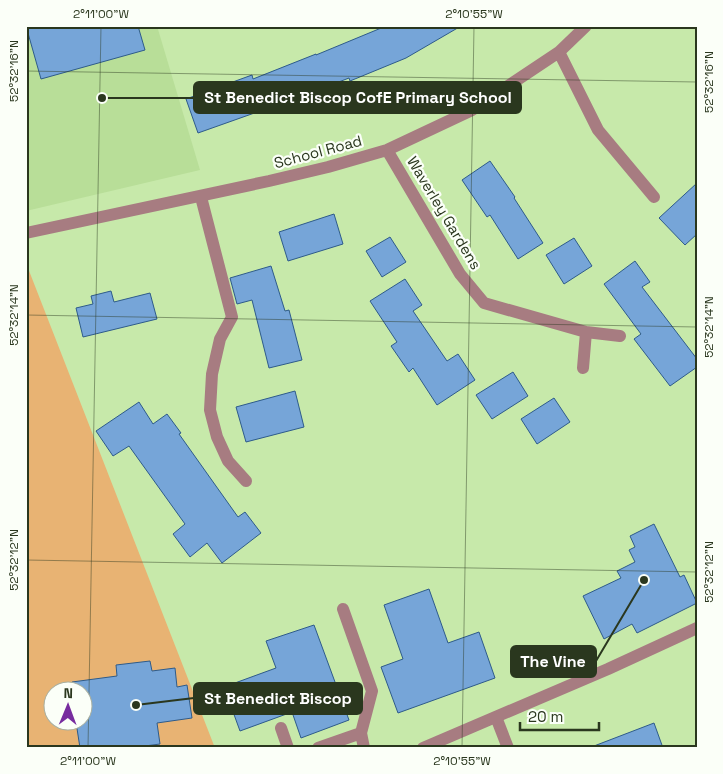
<svg xmlns="http://www.w3.org/2000/svg" width="723" height="774" font-family="'Space Grotesk',sans-serif">
<style>
.built{fill:#b8de98}
.green{fill:#e8b373;fill-rule:evenodd}
.building{fill:#76a5d8;stroke:#2e5b8a}
.lines{fill:none;stroke-linecap:round;stroke-linejoin:round}
.minor{stroke:#a77c81;stroke-width:12}
.ticks{fill:none;stroke:#2a371e;stroke-width:1;stroke-opacity:0.45}
.labels{text-anchor:middle;stroke-width:4.5;stroke-linejoin:round;paint-order:stroke}
.street-label{font-size:15px;fill:#2a371e;stroke:#fbfff8}
.leader{fill:none;stroke:#2a371e;stroke-width:2}
.callout-dot{fill:#2a371e;stroke:#fbfff8;stroke-width:2}
.callout{fill:#2a371e;stroke:#2a371e;stroke-width:2}
.callout-label{font-size:16px;text-anchor:middle;font-weight:bold;fill:#fff}
.neatline{fill:none;stroke:#2a371e;stroke-width:2}
.ticks-label{font-size:12px;text-anchor:middle;fill:#2a371e}
</style>
<rect width="100%" height="100%" fill="#c7e9aa"/>
<path class="built" d="M26,26h131l43,144 -174,41z"/>
<path class="green" d="M26,263l189,485h-189zM52,692h30v30h-30z"/>
<path class="building" d="M26,26h112l7,24 -104,29z
M386,26h75l-55,32 -56,23 -1,-3 -72,28v-1l-79,28 -12,-34 66,-24 1,4 63,-25v1z
M490,161l25,36 -1,1 29,45 -25,16 -28,-44 -3,2 -25,-37z
M697,183v51l-12,11 -26,-27z
M334,214l9,30 -55,17 -9,-29z
M390,237l16,25 -24,15 -16,-26z
M574,238l18,28 -28,18 -18,-29z
M635,261l15,21 -8,5 55,72v8l-27,19 -36,-47 7,-5 -37,-50z
M271,266l14,45 4,-1 13,50 -33,8 -17,-68 -15,4 -7,-26z
M405,279l17,26 -9,6 34,50 11,-7 17,26 -38,25 -24,-37 -4,4 -18,-26 6,-4 -27,-41z
M111,291l3,11 36,-9 7,26 -74,18 -7,-29 17,-4 -2,-8z
M513,372l15,24 -36,23 -16,-24z
M295,391l9,36 -58,15 -10,-35z
M554,398l16,24 -33,22 -16,-25z
M139,402l14,22 14,-10 14,19 -2,1 59,83 7,-5 16,21 -39,30 -15,-20 -17,14 -17,-23 12,-10 -56,-78 -16,10 -17,-25z
M654,524l26,53 4,-2 13,28 -60,30 -5,-9 -28,15 -21,-43 38,-18 -4,-7 18,-9 -6,-12 6,-3 -5,-11z
M429,589l19,54 31,-11 16,46 -97,35 -17,-46 22,-8 -19,-54z
M314,625l35,95 -48,18 -9,-26 -52,19 -16,-44 52,-19 -10,-27z
M150,661l2,10 23,-3 2,19 10,-2 5,33 -35,5 3,21 -30,4h-50l-4,-26h6v-30h-9l-1,-10 45,-6 -1,-11z
M654,723l9,25h-69v-2z"/>
<g class="lines">
<path class="minor" d="M559,52l39,78 56,67
M387,150l73,124 24,29 102,29 34,4
M201,197l31,120 -12,22 -8,35 -2,36 7,27 11,24 18,20
M26,233l243,-52 59,-14 59,-17 85,-40 87,-58 27,-26
M583,368l3,-36
M343,609l29,82 -11,42 3,15
M496,717l12,31
M281,728l7,20
M318,748l43,-15
M423,748l185,-79 89,-41"/>
</g>
<path class="ticks" d="M26,71l671,11M26,315l671,12M26,560l671,12M88,748l13,-722M462,748l12,-722"/>
<g class="labels">
<g class="street-label">
<text transform="translate(318 152) rotate(-15)" y="5">School Road</text>
<text transform="translate(444 213) rotate(59)" y="5">Waverley Gardens</text>
</g>
</g>
<path class="leader" d="M102 98L194 98M644 580L596 661M136 705L194 698"/>
<g class="callout-dot">
<circle cx="102" cy="98" r="5"/>
<circle cx="644" cy="580" r="5"/>
<circle cx="136" cy="705" r="5"/>
</g>
<g class="callout">
<rect x="194" y="82" width="327" height="31" rx="5"/>
<rect x="511" y="646" width="85" height="31" rx="5"/>
<rect x="194" y="683" width="168" height="31" rx="5"/>
</g>
<g class="callout-label">
<text x="358" y="103">St Benedict Biscop CofE Primary School</text>
<text x="553" y="667">The Vine</text>
<text x="278" y="704">St Benedict Biscop</text>
</g>
<rect width="723" height="774" fill="none" stroke="#fbfff8" stroke-width="55"/>
<g transform="translate(68 706) rotate(1)"><circle r="24" fill="#fbfff8" stroke="#a7afa1"/>
<path d="M0-4L9 19L0 12L-9 19Z" fill="#772c9f"/>
<text y="-8" font-size="14" font-weight="bold" text-anchor="middle" fill="#2a371e">N</text>
</g>
<path d="M520 722v8h79v-8" fill="none" stroke="#2a371e" stroke-width="2.5"/>
<text x="528" y="722" font-size="15" fill="#2a371e" stroke="#fbfff8" stroke-width="4" paint-order="stroke">20 m</text>
<rect x="28" y="28" width="668" height="718" class="neatline"/>
<g class="ticks-label">
<text x="101" y="18">2°11'00"W</text>
<text x="474" y="18">2°10'55"W</text>
<text transform="translate(14 71) rotate(-90)" y="4">52°32'16"N</text>
<text transform="translate(709 82) rotate(-90)" y="4">52°32'16"N</text>
<text transform="translate(14 315) rotate(-90)" y="4">52°32'14"N</text>
<text transform="translate(709 327) rotate(-90)" y="4">52°32'14"N</text>
<text transform="translate(14 560) rotate(-90)" y="4">52°32'12"N</text>
<text transform="translate(709 572) rotate(-90)" y="4">52°32'12"N</text>
<text x="88" y="765">2°11'00"W</text>
<text x="462" y="765">2°10'55"W</text>
</g>
</svg>
